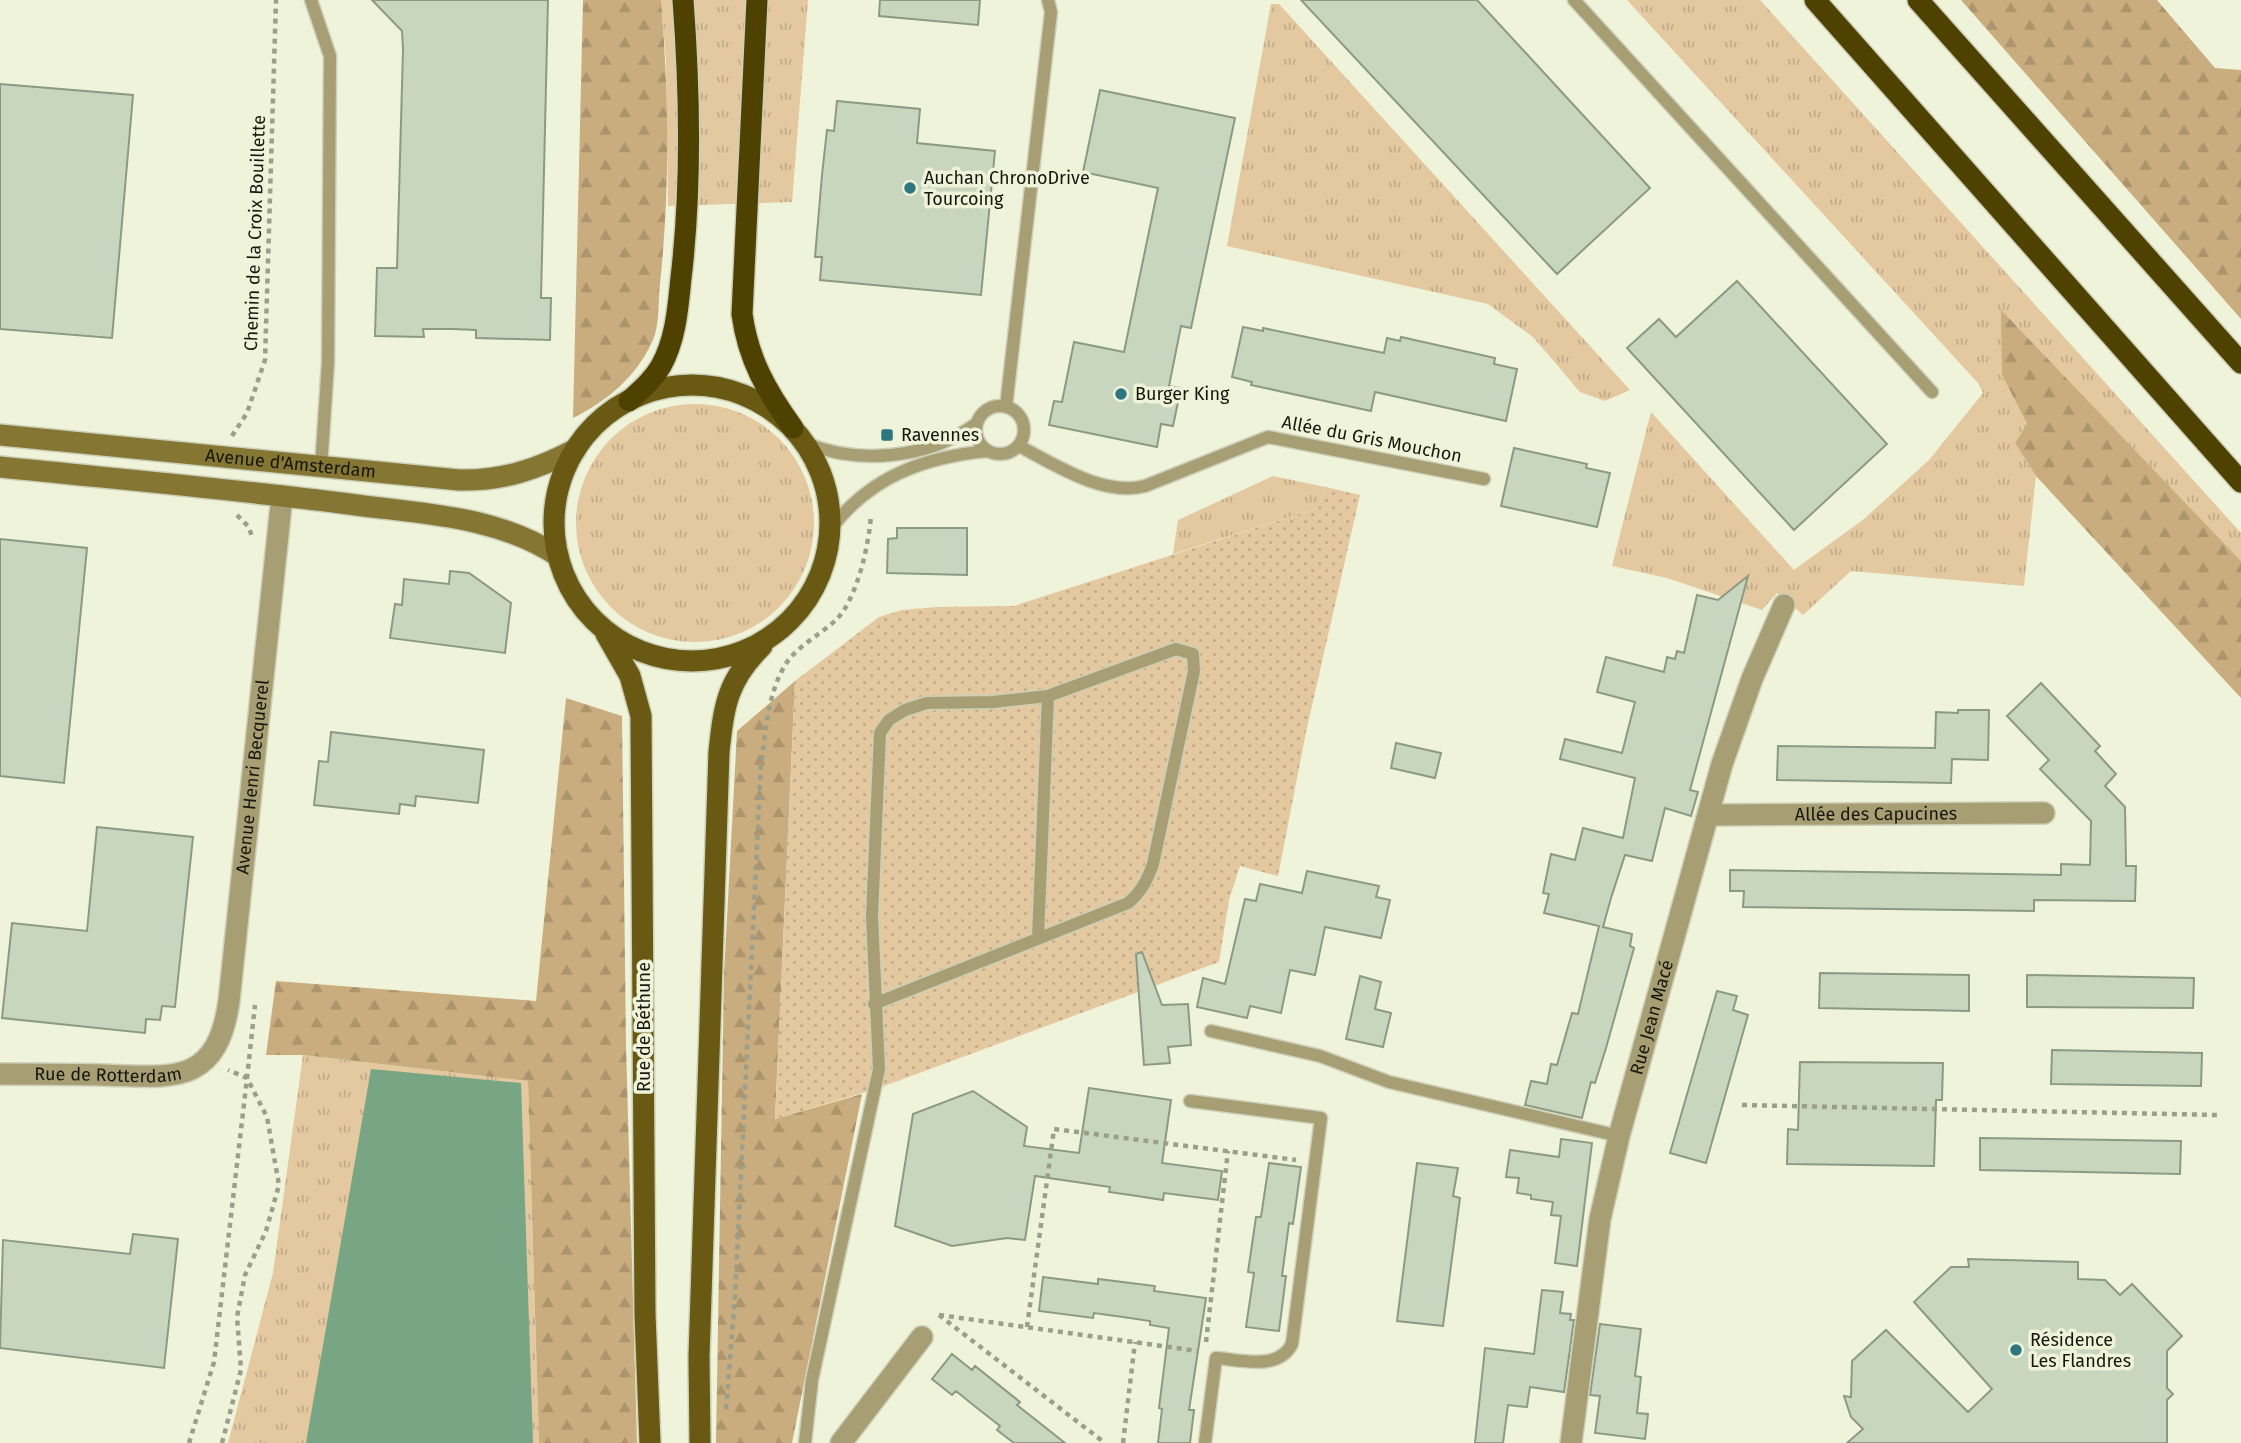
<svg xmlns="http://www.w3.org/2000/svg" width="2241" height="1443" font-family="'Fira Sans',sans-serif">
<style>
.grass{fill:url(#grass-tufts)}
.forest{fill:url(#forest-firs)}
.garden{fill:url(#garden-dots)}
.water{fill:#78a583}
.building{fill:#c8d6bf;stroke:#8c9a84;stroke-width:2}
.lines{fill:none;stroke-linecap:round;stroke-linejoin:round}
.lane-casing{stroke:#ccd0b9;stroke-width:15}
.street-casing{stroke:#ccd0b9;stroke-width:24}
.secondary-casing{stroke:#ccd0b9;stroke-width:24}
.primary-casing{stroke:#ccd0b9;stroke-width:24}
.highway-casing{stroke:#ccd0b9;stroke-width:24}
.path{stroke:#9b9e8a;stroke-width:4.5;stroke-dasharray:5 5;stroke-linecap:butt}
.lane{stroke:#a89e74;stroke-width:12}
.street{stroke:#a89e74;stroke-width:21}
.secondary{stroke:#857633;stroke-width:21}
.primary{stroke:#695912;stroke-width:21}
.highway{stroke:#4f4201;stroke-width:21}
.poi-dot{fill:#2e7680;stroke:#eff3d9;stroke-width:2.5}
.labels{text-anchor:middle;stroke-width:7;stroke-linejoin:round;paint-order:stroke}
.poi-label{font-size:18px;fill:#16170e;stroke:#eff3d9;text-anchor:start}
.street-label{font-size:18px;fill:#16170e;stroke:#eff3d9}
</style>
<defs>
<pattern id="grass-tufts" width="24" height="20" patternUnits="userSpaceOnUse" patternTransform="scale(1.75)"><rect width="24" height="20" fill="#e3c8a0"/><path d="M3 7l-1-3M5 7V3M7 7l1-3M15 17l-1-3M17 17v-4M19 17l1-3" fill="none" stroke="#c2ab89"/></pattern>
<pattern id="forest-firs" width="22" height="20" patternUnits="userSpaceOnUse" patternTransform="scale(1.75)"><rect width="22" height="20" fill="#caad7f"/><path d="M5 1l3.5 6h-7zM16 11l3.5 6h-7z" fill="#ad946d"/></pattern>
<pattern id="garden-dots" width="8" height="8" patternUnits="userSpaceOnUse" patternTransform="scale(1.75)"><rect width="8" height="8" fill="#e3c8a0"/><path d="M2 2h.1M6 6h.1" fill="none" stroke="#c2ab89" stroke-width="1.8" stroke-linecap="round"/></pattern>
</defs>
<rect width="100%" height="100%" fill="#eff3d9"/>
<path class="grass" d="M661,0h147l-16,202 -124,4 -2,-147z
M1627,0h133l481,533v28l-138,-144 -101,-42 25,49 -12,19 21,33 -12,110 -173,-15 -48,44 -26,-22 -15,17 -95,-32 -55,-12 39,-154 143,158 70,-51 65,-59 54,-67 -5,-10z
M1271,4h8l351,386 -25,11 -25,-9 -46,-54 -46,-34 -261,-58z
M576 523a119 119 0 1 1 238 0a119 119 0 1 1-238 0Z
M1273,476l52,11 -7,21 -145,46 5,-34z
M303,1055l225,26 11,362h-311l45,-170z"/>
<path class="forest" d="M583,0h78c8,95 9,189 -1,284 -2,17 0,43 -8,58 -16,35 -46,60 -79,76z
M1961,0h196l58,68 26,2v249z
M2001,310l240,251v137l-205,-222 -21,-33 12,-19 -25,-49z
M795,681l-20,438 87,-25 -70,349h-76l8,-469 13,-243z
M566,698l56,18 4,329 11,398h-98l-11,-362 -225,-26h-37l10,-74 260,20z"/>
<path class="garden" d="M1325,487l35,8 -54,237 -28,144 -38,-10 -11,34 -10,62 -343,127 -101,30 20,-438 84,-64 23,-7 35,-3 77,-1 304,-98z"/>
<path class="water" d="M371,1069l150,14 12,360h-227z"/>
<path class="building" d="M372,0h176l-7,298h10l-1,42 -74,-2v-8l-23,-1h-30l1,8 -49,-1 2,-68h20l6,-219 -1,-18z
M880,0h100l-2,25 -99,-9z
M1301,0h176l173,188 -93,86z
M0,84l133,11 -21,243 -112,-9z
M1100,90l135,28 -44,210 -10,-2 -12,60 12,2 -8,38 -12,-2 -4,23 -108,-22 5,-24 8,1 12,-60 50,10 34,-164 -75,-16z
M837,101l83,8 -3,34 78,8 -14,144 -161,-15 2,-23h-7l7,-82 5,-45 7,1z
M1737,281l150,163 -93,86 -167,-182 32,-29 17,18z
M1243,327l20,4v-3l121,25 3,-15 13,3 1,-4 94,21 -1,6 23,5 -11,52 -131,-29 -4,19 -120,-26 1,-3 -20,-5z
M1514,448l73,16 -1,4 24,5 -13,54 -96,-21z
M897,528h70v47l-80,-2 1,-34 9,-1z
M0,539l87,9 -23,235 -64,-7z
M450,571l19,2 42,30 -6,50 -115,-15 5,-34 7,1 2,-26 45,5z
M1748,576l-58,214 8,2 -7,24 -26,-8 -13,53 -27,-6 -14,43 -8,29 29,7 -2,12 4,2 -28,100 -11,35 -4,-1 -9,36 -57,-13 6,-24 16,3 4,-20 6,1 15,-52 6,1 21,-88 -55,-13 5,-19 -6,-1 8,-39 24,6 8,-32 40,10 12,-60 -75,-19 5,-20 57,14 13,-51 -38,-10 9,-35 58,15 3,-15 8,2 2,-8 7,2 13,-58 21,5z
M2041,683l59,63 -5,5 21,23 -11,12 20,21 1,59h10l-1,35 -101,-1v11l-291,-4 1,-16h-14v-21l331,5v-11l29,1 1,-44 -51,-52 9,-9 -42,-44z
M1958,710h31l-1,50 -36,-1 -1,24 -174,-3 1,-34 157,2 1,-36 22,1z
M331,732l153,18 -6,53 -62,-7 -1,10 -15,-2 -1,10 -85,-9 5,-44 9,1z
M1396,743l45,10 -6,25 -44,-10z
M97,827l96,10 -18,170 -13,-1 -2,14 -14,-1 -1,14 -143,-15 10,-95 75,8z
M1307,871l72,15 -3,11 14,3 -9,38 -56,-11 -10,48 -25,-5 -9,43 -31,-7 -3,12 -50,-11 6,-29 22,6 20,-85 11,2 4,-17 42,9z
M1142,952l20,53 26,-1 3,41 -23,2 2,16 -26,2 -8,-111z
M1820,973l149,2v36l-150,-3z
M2027,975l167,3 -1,30 -166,-1z
M1360,976l21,6 -6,27 16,4 -8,34 -37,-8z
M1717,991l20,5 -4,14 15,5 -42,148 -36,-10z
M2052,1050l150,3 -1,33 -150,-2z
M1800,1062l143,1 -1,37h-6l-2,66 -147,-2 1,-35 10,1z
M1089,1088l82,12 -9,63 60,8 -4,29 -54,-7 -1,7 -26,-4 -28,-4 1,-5 -75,-11 -10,64 -18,-2 -55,8 -57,-20 18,-112 60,-23 54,36 -3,19 55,7z
M1980,1138l201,3 -1,33 -200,-4z
M1561,1139l31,4 -15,123 -22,-3 6,-47 -10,-1 2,-13 -22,-3v-4l-14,-2 2,-15 -13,-1 4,-27 49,7z
M1269,1163l32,4 -8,57 -4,-1 -7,53h4l-7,55 -33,-4 8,-54 -6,-1 8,-55h5z
M1417,1163l41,5 -5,28 7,2 -17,128 -46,-5z
M133,1234l45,5 -14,129 -164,-20 3,-108 127,14z
M1968,1259l110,3v17l27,1 15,15 12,-11 50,52 -15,15v37l6,6 -6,6v43h-320l16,-14 -12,-12 -7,-21 7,1 1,-36 34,-31 82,82 24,-23 -78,-87 37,-35h18z
M1043,1277l55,7v-5l57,7 -1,5 52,7 -17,112h5l-4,33h-32l4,-34 -3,-1 10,-80 -19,-3v-4l-27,-4 -29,-4 -1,5 -54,-7z
M1542,1290l21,2 -3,21 11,1 -1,6h4l-10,72 -34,-5 -3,20 -19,-2 -5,38h-28l10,-95 49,6z
M1600,1324l41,5 -6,47 6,1 -4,36 11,1 -3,25 -50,-6 5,-37 -10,-1z
M952,1354l20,16 3,-4 45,36 -3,3 48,38h-51l-17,-13 3,-4 -23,-18 -21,-17 -4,4 -20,-16z"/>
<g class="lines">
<defs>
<path id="lane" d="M311,0l19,56 -2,307 -7,104
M1574,0l358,392
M976 430a24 24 0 1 1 48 0a24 24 0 1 1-48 0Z
M1006,407l45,-395 -3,-12
M805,443c54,22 124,16 172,-20
M1019,446c35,18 84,51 126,40l123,-49 216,42
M830,530c39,-53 94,-73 158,-79
M1038,937l10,-241
M1211,1031l109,25 69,26 230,54
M1190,1101l131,17 -29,226c-14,27 -50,16 -76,14l-11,85
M805,1443l7,-63 67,-311 -7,-153 8,-183 9,-13 16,-10 22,-7 66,-1 55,-6 128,-47 17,5 1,17 -41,193c-6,17 -12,28 -25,39l-254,101"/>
<g id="street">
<path id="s1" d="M1708,815l336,-2"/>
<path id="s2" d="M0,1074c34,0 68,0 102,1 69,2 115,12 127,-74l53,-505"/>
<path d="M841,1443l81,-106"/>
<path id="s3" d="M1571,1443l29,-224 19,-83 103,-372 30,-85 32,-74"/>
</g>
<g id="secondary">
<path id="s4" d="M0,435l459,45c44,1 79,-11 117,-31"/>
<path d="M0,467c116,12 233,22 349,37 72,10 147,11 209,52"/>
</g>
<path id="primary" d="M554 523a138 138 0 1 1 276 0a138 138 0 1 1-276 0Z
M606,634l24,42 11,40 4,598 5,129
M700,1443l-1,-86 20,-605c5,-47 8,-71 43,-106"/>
<path id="highway" d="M757,0l-15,314c6,45 25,78 51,114
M1815,0l426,482
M1918,0l323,363
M629,401c12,-11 24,-21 32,-35 15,-27 17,-59 20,-88 11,-93 9,-185 2,-278"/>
</defs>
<use href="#lane" class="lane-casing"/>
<use href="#street" class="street-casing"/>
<use href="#secondary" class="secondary-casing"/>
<use href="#primary" class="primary-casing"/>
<use href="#highway" class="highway-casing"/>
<path class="path" d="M232,436l15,-23 18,-53 11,-360
M237,515l11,11 4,10
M1742,1105l475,10
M939,1315l259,36
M939,1315l166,128
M1027,1327l27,-198 242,31
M1206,1342l22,-191
M726,1409l9,-113 26,-531c5,-34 6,-68 23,-98 10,-19 36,-32 52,-47 21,-21 33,-75 35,-105
M189,1443l25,-81 33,-284 -19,-8
M222,1443l19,-73 -4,-53 8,-42 21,-44 13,-46 -12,-68 -20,-39 8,-73
M1123,1443l12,-101"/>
<use href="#lane" class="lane"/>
<use href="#street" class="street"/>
<use href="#secondary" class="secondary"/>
<use href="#primary" class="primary"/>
<use href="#highway" class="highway"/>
</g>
<g class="poi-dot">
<circle cx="910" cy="188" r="7"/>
<circle cx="1121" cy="394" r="7"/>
<rect x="880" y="428" width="14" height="14" rx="3.5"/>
<circle cx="2016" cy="1350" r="7"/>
</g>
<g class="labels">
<g class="poi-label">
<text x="924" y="184">Auchan ChronoDrive<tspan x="924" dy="21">Tourcoing</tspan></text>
<text x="1135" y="400">Burger King</text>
<text x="901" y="441">Ravennes</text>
<text x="2030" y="1346">Résidence<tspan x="2030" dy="21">Les Flandres</tspan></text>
</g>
<g class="street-label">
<text transform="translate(255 233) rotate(-88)" y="6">Chemin de la Croix Bouillette</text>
<text transform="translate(1372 439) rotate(11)" y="6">Allée du Gris Mouchon</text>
<text dy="6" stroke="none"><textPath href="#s4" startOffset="292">Avenue d'Amsterdam</textPath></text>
<text dy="6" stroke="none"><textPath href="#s2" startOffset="499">Avenue Henri Becquerel</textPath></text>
<text dy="6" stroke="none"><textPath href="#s1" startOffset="168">Allée des Capucines</textPath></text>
<text dy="6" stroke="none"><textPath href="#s3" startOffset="434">Rue Jean Macé</textPath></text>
<text transform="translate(644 1027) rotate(-90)" y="6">Rue de Béthune</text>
<text dy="6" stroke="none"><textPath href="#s2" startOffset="108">Rue de Rotterdam</textPath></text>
</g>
</g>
</svg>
